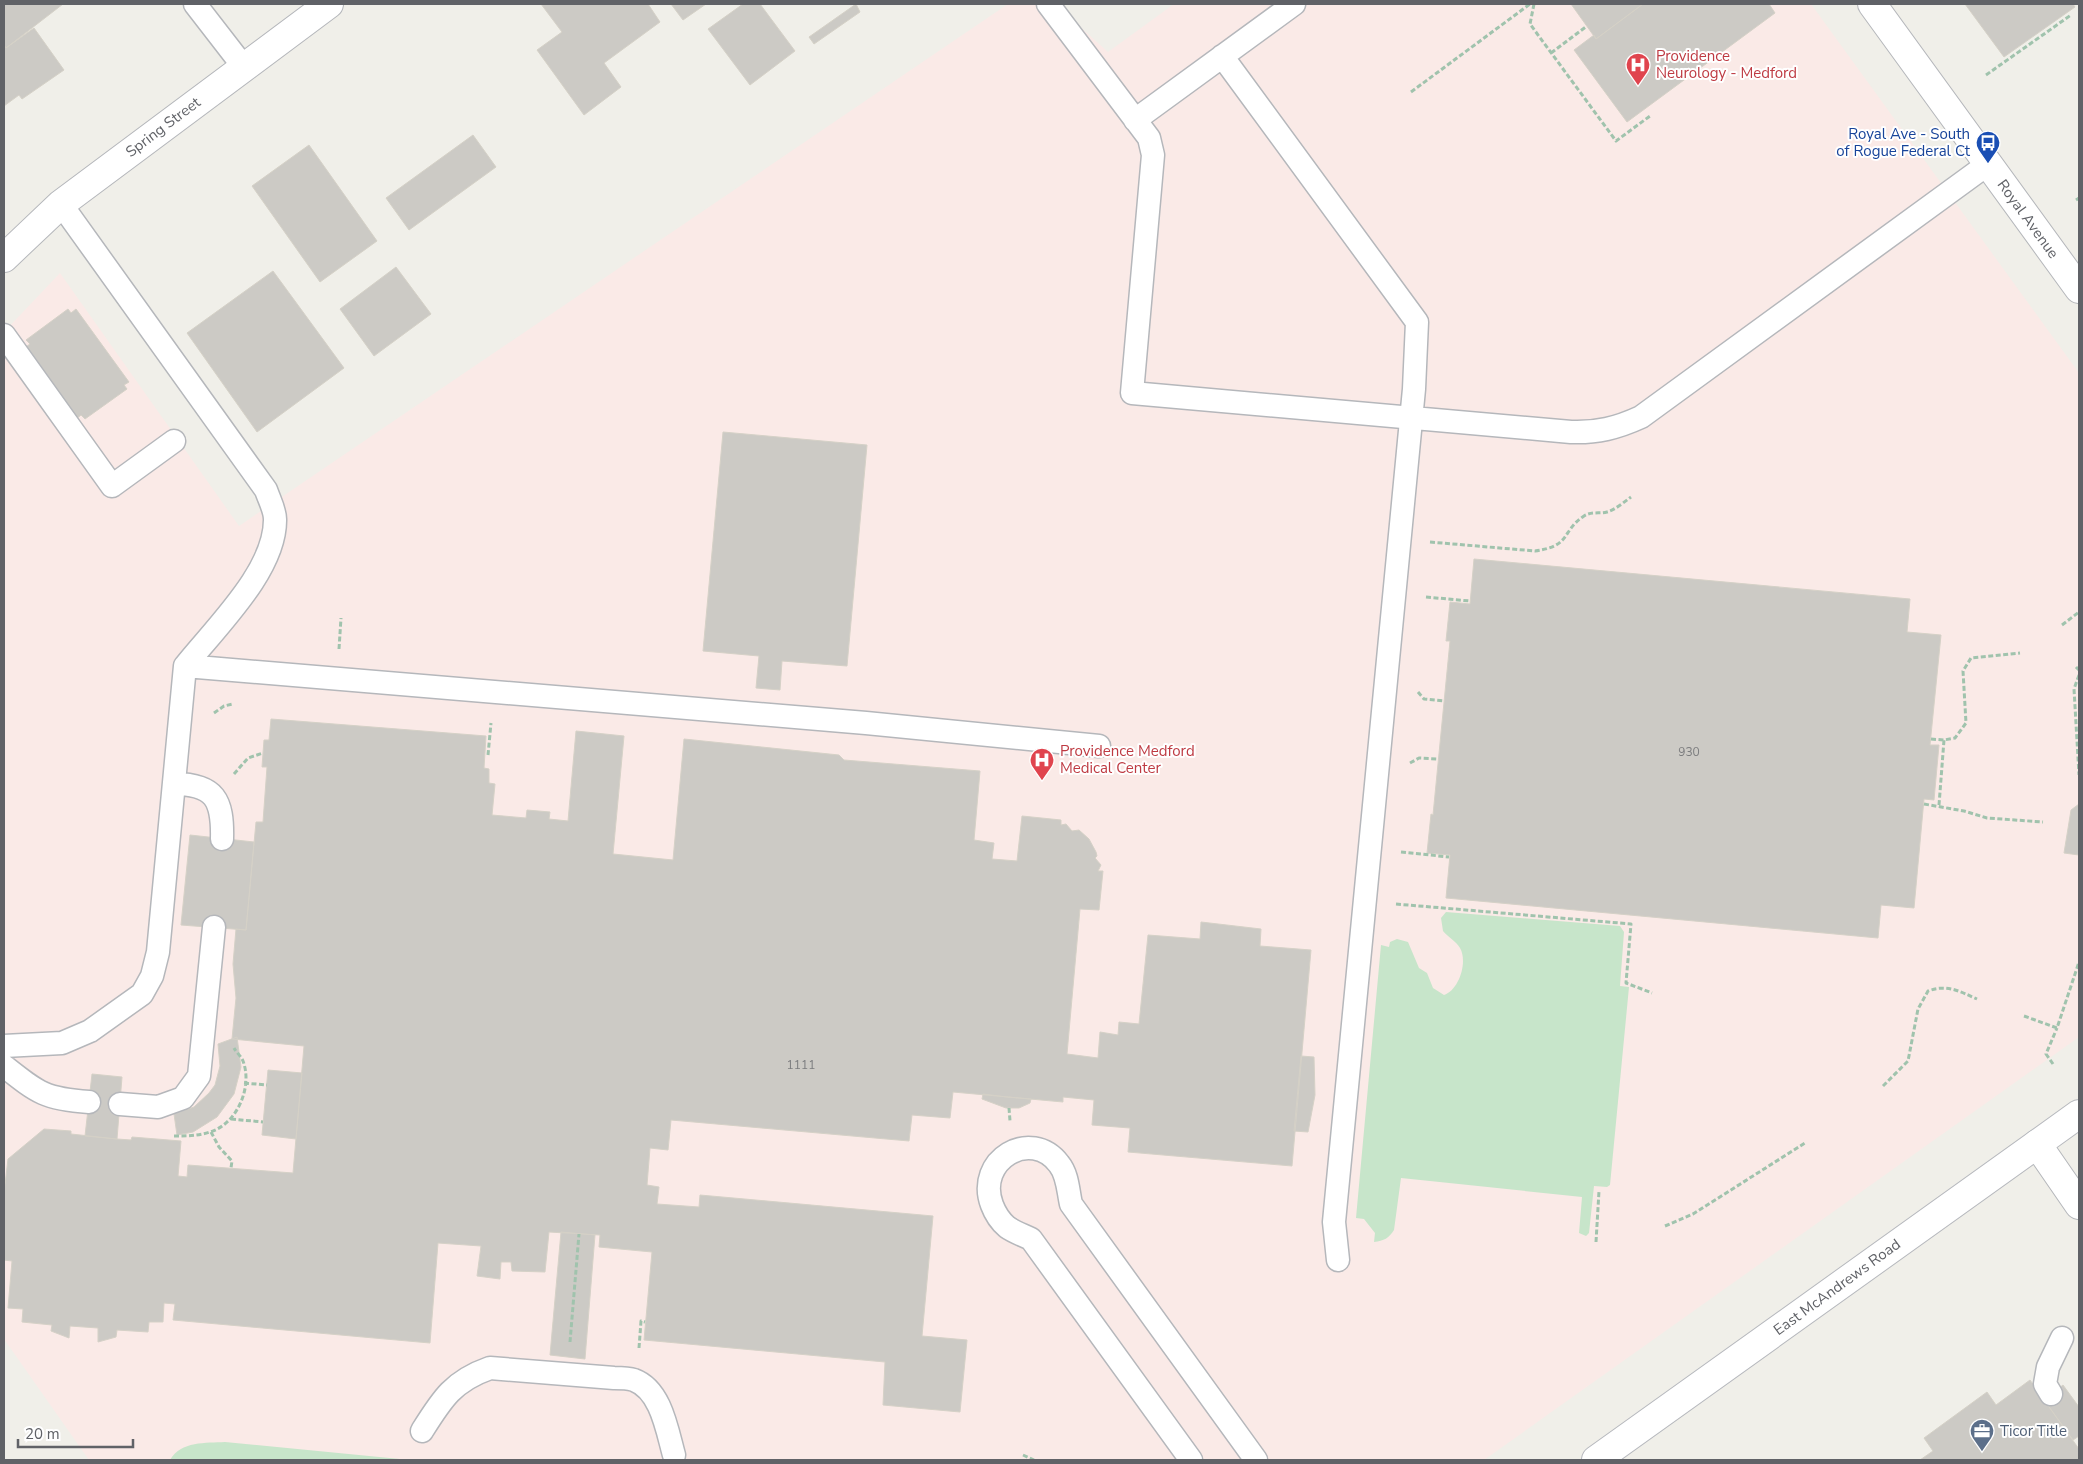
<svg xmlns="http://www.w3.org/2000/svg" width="2083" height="1464" font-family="'Nunito Sans',sans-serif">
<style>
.medical{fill:#faeae7}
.green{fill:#c7e5ca}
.building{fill:#cccac5;stroke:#d5d1c7}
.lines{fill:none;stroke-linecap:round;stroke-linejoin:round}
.service-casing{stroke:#b5b7bb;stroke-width:25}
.tertiary-casing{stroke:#b5b7bb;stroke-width:30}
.secondary-casing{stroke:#b7b9be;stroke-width:30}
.path{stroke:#a0c3ad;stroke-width:3;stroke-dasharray:5 2.5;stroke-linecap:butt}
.service{stroke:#fff;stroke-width:22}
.tertiary{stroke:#fff;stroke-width:28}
.secondary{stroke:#fff;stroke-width:28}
.labels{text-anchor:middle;stroke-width:4;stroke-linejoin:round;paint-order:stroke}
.number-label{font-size:12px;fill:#7b7c7e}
.health-label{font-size:15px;fill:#be3a42;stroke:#fff;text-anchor:start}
.street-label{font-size:15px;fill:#606267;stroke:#fff}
.transit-label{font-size:15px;fill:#164399;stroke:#fff;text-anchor:end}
.service-label{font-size:15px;fill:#4e5e75;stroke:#fff;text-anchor:start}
</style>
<rect width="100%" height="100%" fill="#f0efe9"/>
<path class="medical" d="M1008,4h47l53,48 66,-48h637l268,369v664l-595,423h-1395l-85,-121v-1007l56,-59 179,253z"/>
<path class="green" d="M1446,912l174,14 4,6 -4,54 9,1 -19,198 -3,2 -13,-1 -5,47 -3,3 -7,-3 3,-36 -181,-19 -7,52c-5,8 -10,11 -20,12l1,-9 -11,-14 -8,-1 25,-273 8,2 1,-5 7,-3 11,3 11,26 8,5 6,15 11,7c15,-5 24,-33 16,-47 -4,-7 -12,-11 -17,-17l-2,-13z
M225,1442l185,18h-240c11,-19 36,-17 55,-18z"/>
<path class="building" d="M4,4h59l-57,44 -2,-3z
M541,4h107l12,18 -56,41 17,24 -37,28 -47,-65 25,-18z
M671,4h35l-23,16z
M743,4h17l35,47 -45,34 -42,-56z
M856,4l4,8 -46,32 -5,-7z
M1571,4h72l-47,35z
M1643,4h126l6,9 -148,109 -53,-72 20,-15 2,4z
M1965,4h108l2,3 -71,50z
M34,28l30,42 -42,29 -3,-4 -15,11v-61l2,3z
M473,135l23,32 -87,63 -23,-32z
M309,145l68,96 -57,41 -68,-96z
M396,267l35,47 -57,42 -34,-47z
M273,271l71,97 -87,64 -70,-99z
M68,309l3,4 5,-4 53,73 -5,3 3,4 -42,30 -4,-4 -6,5 -52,-71 7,-5 -4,-4z
M723,432l144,13 -20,221 -65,-5 -2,29 -24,-2 3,-32 -56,-5z
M1474,559l436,40 -3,33 34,3 -11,110h9l-5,55 -10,-1 -10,109 -33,-3 -3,33 -432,-40 4,-43 -23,-2 4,-39 2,1 17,-174h-4l4,-39 20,2z
M271,719l215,17 -2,32 5,1v14l6,1 -3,31 34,3 1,-8 23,2 -1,7 19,2 8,-90 48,5 -11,118 60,6 11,-121 155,16 5,5 136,11 -6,69 20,3 -2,16 25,2 5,-45 39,4v5l5,-1 6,7 7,-1 10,9 7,13 1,4 -2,2 6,7 -3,6h5l-4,39 -19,-1 -13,145 31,4 2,-26 18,3 1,-13 20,2 9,-89 52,4 1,-17 60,7 -1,17 51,4 -19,216 -164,-14 2,-24 -38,-3 2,-25 -31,-3v5l-110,-10 -3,26 -38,-3 -3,26 -238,-21 -3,30 -18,-2 -3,37 12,2 -2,17 42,3 1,-12 233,21 -11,120 45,4 -7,72 -77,-7 2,-43 -241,-22 8,-88 -53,-5 1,-12 -51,-3 -4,40 -33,-1 -1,-9h-10l-1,17 -23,-3 4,-30 -43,-3 -8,100 -257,-23 2,-16 -11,-1 -1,19h-14l-1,10 -31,-2 -1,7 -18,5v-14l-28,-2 -1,12 -18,-7 1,-6 -30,-3 1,-13 -15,-1 4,-47 -8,-1v-67l4,-34 36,-30 27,2v3l46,5 14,1 1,-3 49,4 -3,35 9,1 1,-12 105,8 11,-127 -72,-7 4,-41 -3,-34 3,-35 10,1 10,-108h7l4,-55h-5l1,-14 1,-13h5z
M2079,804v51l-15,-2 7,-43z
M190,835l64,7 -8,88 -65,-5z
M237,1037l4,30 -7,27 -17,23 -24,15 -16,3 -3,-21 20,-7 15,-14 6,-8 5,-19 -2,-22z
M1301,1056l13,1 1,38 -7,37 -14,-1z
M268,1070l34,3 -6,66 -34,-4z
M92,1074l30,3 -5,62 -32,-3z
M983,1094l24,3 24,2 -1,4 -11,5h-13l-24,-9z
M561,1232l34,3 -10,124 -35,-4z
M2030,1380l49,69v11h-159l13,-9 -9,-13 63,-46 9,13z
M2063,1385l16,22v29l-6,4 -29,-40z"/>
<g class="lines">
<defs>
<path id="service" d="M195,4l48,62
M1048,4l101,134 4,17 -21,238 439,39c26,1 46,-4 70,-15l347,-253
M1222,56l195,266 -3,67 -80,833 4,38
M1135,120l159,-116
M61,204l205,286c3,9 9,20 9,29 1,51 -59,108 -90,147
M4,335l108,151 62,-45
M174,784c41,0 49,16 48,55
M4,1046l58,-3 28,-12 52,-37 10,-18 6,-24 27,-286 681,57 233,23
M4,1066c34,27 41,33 85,36
M120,1104l38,3 25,-9 16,-22 15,-149
M2051,1394l-6,-10 3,-17 14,-29
M422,1431c20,-32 31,-50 68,-63l124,10c6,0 14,0 20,2 27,10 33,50 40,75
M1191,1460l-160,-221c-8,-4 -17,-7 -24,-12 -7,-6 -12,-14 -15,-22 -17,-45 39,-78 67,-41 9,11 9,27 12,40l185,256"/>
<path id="tertiary" d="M1872,4l207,285
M4,258l57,-54 268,-200
M2037,1144l42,61"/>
<path id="secondary" d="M1596,1460l483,-346"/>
</defs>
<use href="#service" class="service-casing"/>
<use href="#tertiary" class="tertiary-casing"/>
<use href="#secondary" class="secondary-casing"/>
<path class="path" d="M1534,4l-4,20 86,117 34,-25
M1551,53l36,-27
M1986,75l85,-60
M1411,92l119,-88
M2076,200l3,-2
M1430,542l105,9c37,-5 26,-20 49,-35 8,-5 15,-2 23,-4 8,-2 17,-10 24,-15
M1426,597l44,4
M2062,625l17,-13
M339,649l2,-31
M2076,667l3,3
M2079,675l-5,14 5,86
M1418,692l6,7 20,2
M214,713l10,-7 9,-2
M1931,739l13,1 11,-2 11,-15 -3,-52 8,-13 49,-5
M488,755l3,-32
M1410,763l9,-5 19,1
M234,774l14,-16 15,-5
M1924,804l40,7 23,7 56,4
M1939,805l5,-65
M1401,852l48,5
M1396,904l235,20 -5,59 26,10
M2024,1016l33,12 22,-66
M2053,1064l-7,-10 11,-26
M244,1083l23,2
M1883,1086l25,-25 10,-52 10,-18c19,-7 31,0 49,8
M1009,1108l1,13
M231,1119l32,3
M211,1132l8,15 13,14 -1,7
M174,1136c12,0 24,0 36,-4 27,-8 43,-45 33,-71 -2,-5 -7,-9 -9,-13
M1665,1226l28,-12 112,-71
M1596,1242l3,-51
M570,1342l9,-108
M639,1348l2,-27 4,1
M1023,1455l11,5"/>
<use href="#service" class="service"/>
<use href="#tertiary" class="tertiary"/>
<use href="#secondary" class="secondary"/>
</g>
<defs>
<symbol id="hospital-pin" viewBox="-11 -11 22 30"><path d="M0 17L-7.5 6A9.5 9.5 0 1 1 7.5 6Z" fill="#e0444e" stroke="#fff"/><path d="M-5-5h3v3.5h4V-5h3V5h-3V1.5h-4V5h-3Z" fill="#fff"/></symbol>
<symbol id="bus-pin" viewBox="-11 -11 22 30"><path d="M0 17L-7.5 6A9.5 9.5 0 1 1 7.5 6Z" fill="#1a4fb4" stroke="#fff"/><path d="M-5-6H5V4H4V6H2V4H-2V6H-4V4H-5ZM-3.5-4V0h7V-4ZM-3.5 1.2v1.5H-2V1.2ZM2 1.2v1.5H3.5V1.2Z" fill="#fff"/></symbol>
<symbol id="office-pin" viewBox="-11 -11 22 30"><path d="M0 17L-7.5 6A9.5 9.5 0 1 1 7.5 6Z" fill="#5c6f8a" stroke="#fff"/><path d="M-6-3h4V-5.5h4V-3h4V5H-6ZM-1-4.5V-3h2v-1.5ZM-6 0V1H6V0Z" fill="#fff"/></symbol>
</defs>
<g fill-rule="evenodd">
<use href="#hospital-pin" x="1624" y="51" width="28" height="38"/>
<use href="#bus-pin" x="1974" y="129" width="28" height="38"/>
<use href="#hospital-pin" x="1028" y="746" width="28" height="38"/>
<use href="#office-pin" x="1968" y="1417" width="28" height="38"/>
</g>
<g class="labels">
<g class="number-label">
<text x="1689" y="756">930</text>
<text x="801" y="1069">1111</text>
</g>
<g class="health-label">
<text x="1656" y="61">Providence<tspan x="1656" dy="17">Neurology - Medford</tspan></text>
<text x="1060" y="756">Providence Medford<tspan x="1060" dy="17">Medical Center</tspan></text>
</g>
<g class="street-label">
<text transform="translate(163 127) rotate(-37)" y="5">Spring Street</text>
<text transform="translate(2028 219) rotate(54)" y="5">Royal Avenue</text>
<text transform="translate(1837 1287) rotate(-36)" y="5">East McAndrews Road</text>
</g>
<g class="transit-label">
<text x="1970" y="139">Royal Ave - South<tspan x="1970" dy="17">of Rogue Federal Ct</tspan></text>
</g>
<g class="service-label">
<text x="2000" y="1436">Ticor Title</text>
</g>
</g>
<rect width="2083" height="1464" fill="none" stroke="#606267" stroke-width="10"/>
<path d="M18 1439v8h115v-8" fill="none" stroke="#606267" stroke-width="2.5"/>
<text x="25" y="1439" font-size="15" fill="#606267" stroke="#ffffff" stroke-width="4" paint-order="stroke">20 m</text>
</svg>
